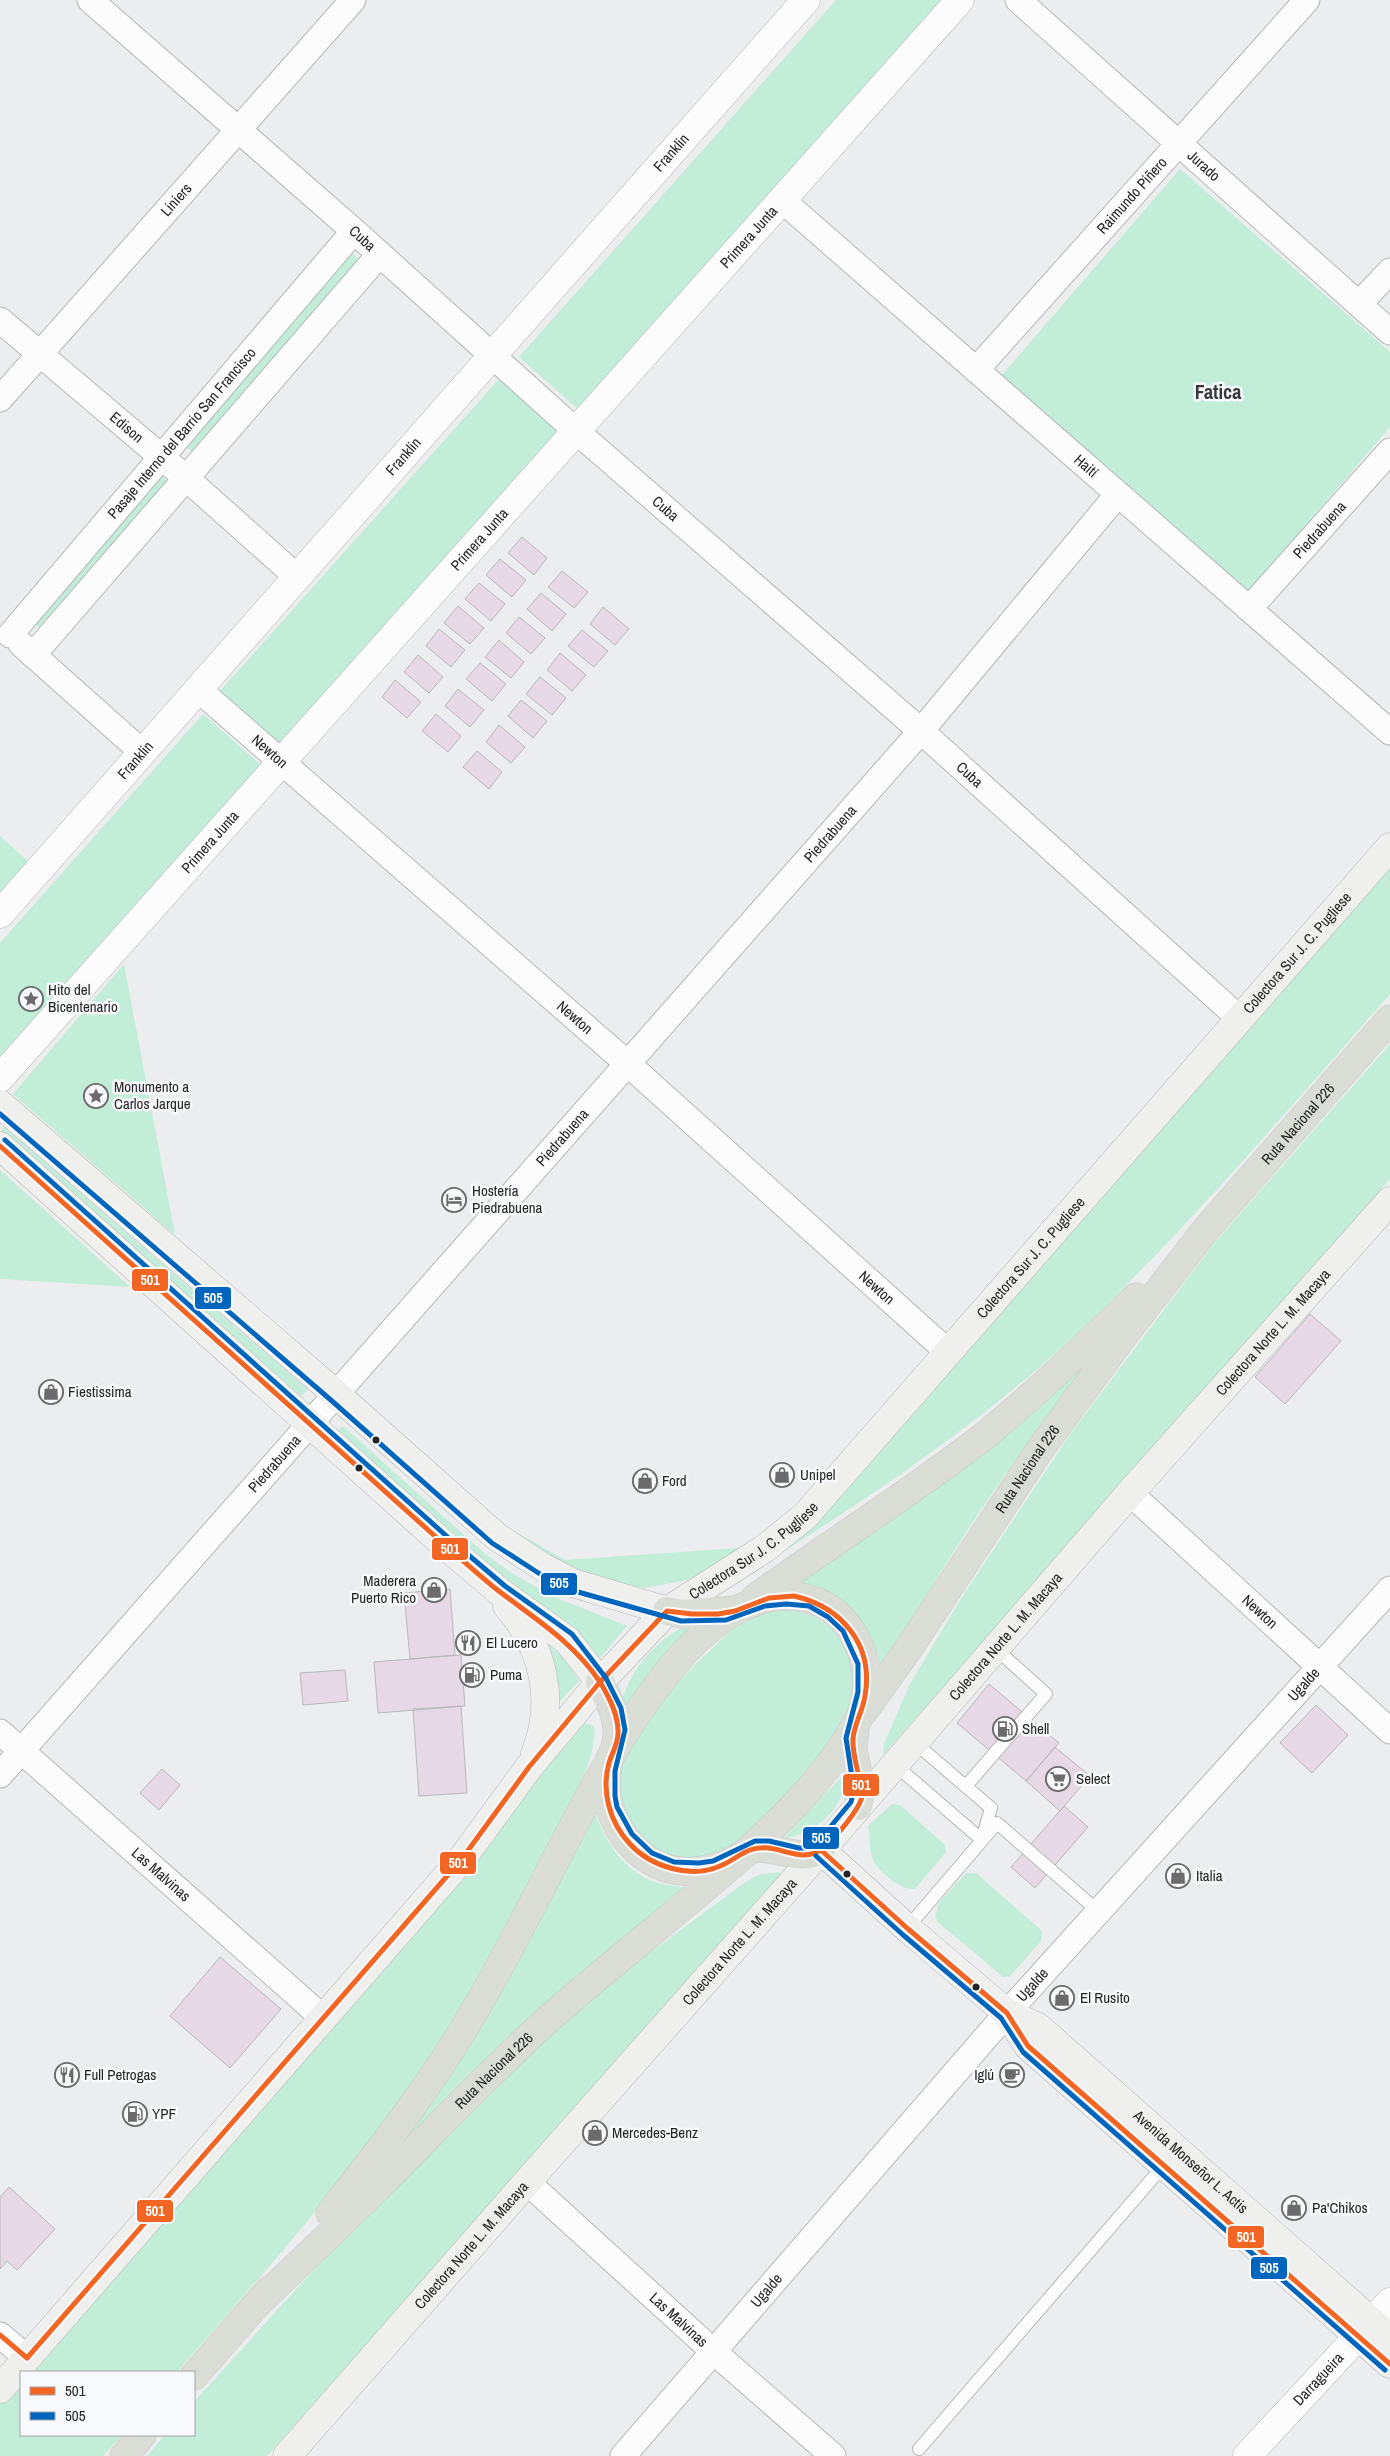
<svg xmlns="http://www.w3.org/2000/svg" width="1390" height="2456" font-family="'Archivo Narrow',sans-serif">
<style>
.green{fill:#c1edd9}
.building{fill:#e6d9e5;stroke:#b8b9b9}
.lines{fill:none;stroke-linecap:round;stroke-linejoin:round}
.service-casing{stroke:#b6b7b8;stroke-width:14}
.minor-casing{stroke:#b6b7b8;stroke-width:27}
.tertiary-casing{stroke:#b6b7b8;stroke-width:29}
.secondary-casing{stroke:#b6b7b8;stroke-width:29}
.trunk-casing{stroke:#c8c9c9;stroke-width:29}
.service{stroke:#fcfcfc;stroke-width:12}
.minor{stroke:#fcfcfc;stroke-width:25}
.tertiary{stroke:#fcfcfc;stroke-width:28}
.secondary{stroke:#eff0ee;stroke-width:28}
.trunk{stroke:#daddd6;stroke-width:28}
.bus-1-casing{stroke:#f8f9fc;stroke-width:9}
.bus-2-casing{stroke:#f8f9fc;stroke-width:9}
.bus-1{stroke:#f26522;stroke-width:5}
.bus-2{stroke:#0065bd;stroke-width:5}
.bus-dot{fill:#252526;stroke:#f8f9fc;stroke-width:2}
.labels{text-anchor:middle;stroke-width:5;stroke-linejoin:round;paint-order:stroke}
.street-label{font-size:15px;fill:#252526;stroke:#f8f9fc}
.poi-label{font-size:15px;fill:#252526;stroke:#f8f9fc;text-anchor:start}
.district-label{font-size:20px;font-weight:bold;fill:#393a3c;stroke:#f8f9fc}
.line-badge{stroke:#f8f9fc;stroke-width:2}
.badge-label{font-size:14px;text-anchor:middle;font-weight:bold;fill:#fff}
</style>
<rect width="100%" height="100%" fill="#ecedee"/>
<path class="green" d="M836,0h106l-364,409 -59,-52z
M1180,169l210,183v75l-141,164 -247,-216z
M350,252l14,12 -167,192 -14,-12z
M500,378l61,55 -281,313 -60,-55z
M159,474l13,12 -127,147 -13,-11z
M203,714l60,53 -263,296v-120z
M0,836l31,28 -31,34z
M1390,861v133c-73,83 -145,167 -221,247 -36,37 -71,75 -110,109 -86,77 -183,143 -281,205z
M124,964l51,271 -162,-141z
M1390,1044v135l-507,576 1,-11 26,-60 52,-87 109,-164 145,-192z
M4,1127l304,263 -7,6 -301,-263z
M0,1170l130,117 -130,-8z
M1118,1326c-32,43 -65,84 -97,127 -51,69 -96,143 -139,218 -13,-50 -36,-83 -90,-90z
M343,1426l141,127 26,19 42,24 75,30 -32,38 -84,-80 -173,-153z
M502,1524l63,36 173,-12 13,-5 -37,26 -27,11 -43,8 -37,-6 -42,-18 -35,-17z
M793,1609c21,6 39,15 51,35 34,54 -28,122 -64,159 -21,21 -42,45 -72,54 -22,7 -42,-2 -60,-14 -20,-15 -35,-50 -27,-74 15,-45 61,-93 96,-125 10,-10 24,-24 38,-30 12,-4 25,-5 38,-5z
M699,1620l-69,81 -11,10c10,-43 39,-76 80,-91z
M541,1638l24,21 14,22 -20,21 -6,-34z
M585,1723l9,3c4,36 -32,96 -50,129 -34,66 -67,133 -108,195 -75,115 -169,219 -259,322h-154l551,-640z
M848,1770c-4,38 -28,62 -65,69z
M892,1804l8,1 44,39 2,8 -31,37c-13,2 -34,-16 -41,-27 -5,-8 -4,-26 -6,-36z
M594,1811c11,29 28,58 58,70 14,5 28,5 42,8l-316,280 139,-206z
M780,1872l-2,8 -511,576h-120l18,-21h29v-33l113,-125 234,-235 76,-65 130,-96 14,-7z
M966,1873h10l66,58 -1,10 -32,36h-6l-65,-55 -3,-6 4,-13z
M21,2375v60h101l-19,21h-103v-56z"/>
<path class="building" d="M522,537l25,21 -13,17 -26,-22z
M500,559l26,21 -14,17 -26,-22z
M562,571l26,21 -14,16 -26,-21z
M479,583l26,21 -14,17 -26,-22z
M541,593l25,21 -14,17 -25,-22z
M458,606l26,22 -14,16 -26,-21z
M603,607l26,22 -14,16 -25,-21z
M519,617l26,21 -14,16 -25,-21z
M439,629l26,21 -14,17 -25,-21z
M582,630l26,21 -14,16 -26,-21z
M499,640l25,22 -13,16 -26,-21z
M560,653l26,22 -14,16 -25,-21z
M418,655l25,22 -14,16 -25,-21z
M480,663l26,21 -14,17 -26,-22z
M540,677l26,21 -14,17 -26,-21z
M395,680l26,22 -14,16 -25,-21z
M458,689l26,21 -14,17 -25,-21z
M521,700l26,21 -14,17 -25,-22z
M436,714l25,22 -13,16 -26,-21z
M499,725l26,22 -14,16 -25,-21z
M477,751l25,21 -13,17 -26,-22z
M1310,1314l31,27 -56,63 -30,-27z
M450,1589l5,66 -45,4 -6,-66z
M461,1655l4,51 -87,7 -4,-51z
M345,1670l3,31 -45,4 -3,-32z
M989,1684l70,59 -33,38 -69,-58z
M1316,1705l32,30 -36,38 -32,-30z
M461,1706l6,87 -48,3 -6,-87z
M1055,1747l35,29 -30,35 -34,-30z
M162,1769l18,16 -21,25 -19,-17z
M1064,1806l24,21 -53,61 -24,-21z
M220,1957l61,52 -51,59 -60,-52z
M9,2187l46,42 -38,41 -10,-9 -7,8v-72z"/>
<g class="lines">
<defs>
<path id="service" d="M894,1764l88,76 9,-32 -77,-66
M966,1786l80,-92 -51,-46
M907,1928l90,-105 102,89
M919,2449l245,-284"/>
<g id="minor">
<path id="s1" d="M90,0l264,231 222,200 345,300 318,287"/>
<path id="s2" d="M1018,0l372,332"/>
<path id="s3" d="M782,200l608,532"/>
<path d="M1359,304l31,-33"/>
<path id="s4" d="M0,320l185,157 112,100"/>
<path id="s5" d="M976,370l331,-370"/>
<path id="s6" d="M0,399l353,-399"/>
<path id="s7" d="M1249,609l141,-158"/>
<path id="s8" d="M10,635l344,-404"/>
<path d="M21,644l121,108"/>
<path d="M33,655l347,-401"/>
<path id="s9" d="M198,689l430,375 320,288"/>
<path id="s10" d="M1130,1493l260,238"/>
<path id="s11" d="M0,1732l322,285"/>
<path id="s12" d="M0,1775l921,-1044 197,-237"/>
<path id="s13" d="M527,2182l187,170 119,104"/>
<path d="M0,2335l27,23"/>
<path id="s14" d="M623,2456l384,-443 383,-424"/>
</g>
<g id="tertiary">
<path id="s15" d="M0,914l806,-914"/>
<path id="s16" d="M0,1078l960,-1078"/>
<path id="s17" d="M1247,2456l143,-154"/>
</g>
<g id="secondary">
<path d="M0,1104l337,291 160,142 47,31 29,15 94,28"/>
<path d="M0,1146l447,401 53,45 67,48 33,42"/>
<path d="M507,1606c37,41 49,96 28,148"/>
<path id="s18" d="M821,1850l86,78 100,85 31,14 352,311"/>
<path d="M1007,2013l21,33 362,318"/>
<path id="s19" d="M0,2389l461,-529 68,-93 71,-85 67,-71 97,-62 41,-33 585,-669"/>
<path id="s20" d="M287,2456l240,-274 294,-332 309,-357 260,-292"/>
</g>
<g id="trunk">
<path d="M755,1598c77,-56 158,-106 233,-165 52,-43 100,-89 148,-136"/>
<path d="M667,1611l15,3 54,-4"/>
<path d="M600,1682c11,22 22,42 15,66"/>
<path id="s21" d="M864,1711l45,-63 132,-200 84,-114 82,-106 183,-209"/>
<path d="M855,1725l-2,25 9,40 -4,16"/>
<path d="M749,1850c27,-7 46,13 72,0"/>
<path d="M330,2213c54,-67 107,-136 149,-210 45,-77 82,-158 126,-235"/>
<path id="s22" d="M258,2303c43,-41 86,-82 128,-124 53,-53 103,-106 158,-156 65,-58 134,-110 199,-168 43,-39 87,-82 115,-135 22,-43 0,-108 -49,-121 -23,-7 -51,-1 -72,11 -46,26 -81,75 -110,119 -6,10 -14,21 -18,32 -13,45 19,100 65,109 26,5 49,-4 71,-16"/>
<path d="M194,2376l75,-86"/>
<path d="M124,2456l18,-21"/>
</g>
</defs>
<use href="#service" class="service-casing"/>
<use href="#minor" class="minor-casing"/>
<use href="#tertiary" class="tertiary-casing"/>
<use href="#secondary" class="secondary-casing"/>
<use href="#trunk" class="trunk-casing"/>
<use href="#service" class="service"/>
<use href="#minor" class="minor"/>
<use href="#tertiary" class="tertiary"/>
<use href="#secondary" class="secondary"/>
<use href="#trunk" class="trunk"/>
<defs>
<path id="bus-1" d="M0,1146l447,401c18,15 35,31 53,45 37,28 74,51 100,90
M794,1596c48,11 80,49 71,100 -2,15 -11,28 -12,43 -1,19 8,37 9,56 0,12 -29,46 -40,54 -23,17 -47,-9 -72,1 -11,4 -19,12 -30,16 -29,13 -69,1 -90,-22 -20,-21 -29,-52 -21,-81 3,-11 10,-20 9,-32 0,-17 -9,-34 -18,-49l67,-71 25,3h26l17,-3 34,-13z
M821,1850l86,78 100,85 21,33 362,318
M0,2335l27,23 434,-498 68,-93 71,-85"/>
<path id="bus-2" d="M0,1114l332,287 160,142 48,31 31,16 110,31 45,-1 39,-14 21,-2 23,2 19,11 15,14 15,33v28l-12,46 8,52 -3,12 -35,42 -8,4h-9l-30,-7h-14l-42,20 -14,2 -25,-1 -22,-9 -20,-19 -15,-27 -2,-11v-25l10,-41 -4,-22 -15,-30 -34,-44 -67,-48 -53,-45 -447,-401
M816,1856l86,78 99,84 22,34 362,318"/>
</defs>
<use href="#bus-1" class="bus-1-casing"/>
<use href="#bus-2" class="bus-2-casing"/>
<use href="#bus-1" class="bus-1"/>
<use href="#bus-2" class="bus-2"/>
</g>
<defs>
<symbol id="sight-ring" viewBox="-11 -11 22 22"><circle r="9.5" fill="#f8f9fc" stroke="#6b6b6c" stroke-width="1.5"/><path d="M0-6L1.8-2.2L6-1.7L2.9 1.2L3.7 5.4L0 3.3L-3.7 5.4L-2.9 1.2L-6-1.7L-1.8-2.2Z" fill="#6b6b6c"/></symbol>
<symbol id="hotel-ring" viewBox="-11 -11 22 22"><circle r="9.5" fill="#f8f9fc" stroke="#6b6b6c" stroke-width="1.5"/><path d="M-6-4.5h1.5V1H6V5H4.5V3h-9V5H-6ZM-4 0a1.8 1.8 0 1 1 3.6 0ZM.5 0V-2.5h3Q6-2.5 6 0Z" fill="#6b6b6c"/></symbol>
<symbol id="shop-ring" viewBox="-11 -11 22 22"><circle r="9.5" fill="#f8f9fc" stroke="#6b6b6c" stroke-width="1.5"/><path d="M-5-2.5h2.3a2.7 3.5 0 0 1 5.4 0H5L5.5 6h-11ZM-1.5-2.5h3a1.5 2.3 0 0 0-3 0Z" fill="#6b6b6c"/></symbol>
<symbol id="restaurant-ring" viewBox="-11 -11 22 22"><circle r="9.5" fill="#f8f9fc" stroke="#6b6b6c" stroke-width="1.5"/><path d="M-5-6h1v4h1v-4h1v4h1v-4h1v5L-1.5 .5V6h-2V.5L-5-1ZM5-6V6H3V1.5H1.5Q1.5-4 5-6Z" fill="#6b6b6c"/></symbol>
<symbol id="fuel-ring" viewBox="-11 -11 22 22"><circle r="9.5" fill="#f8f9fc" stroke="#6b6b6c" stroke-width="1.5"/><path d="M-5.5-6h7V0h2V4h1.3V-2.5L3-4.5l.8-.8L6-3V5H2.5V1h-1V6h-7ZM-4.2-4.7v3.2H.2V-4.7Z" fill="#6b6b6c"/></symbol>
<symbol id="supermarket-ring" viewBox="-11 -11 22 22"><circle r="9.5" fill="#f8f9fc" stroke="#6b6b6c" stroke-width="1.5"/><path d="M-6-5.5h2.5l.6 2H6L4.5 2H-2.5L-4.4-4H-6ZM-1.5 3.2a1.3 1.3 0 1 0 .1 0ZM3 3.2a1.3 1.3 0 1 0 .1 0Z" fill="#6b6b6c"/></symbol>
<symbol id="cafe-ring" viewBox="-11 -11 22 22"><circle r="9.5" fill="#f8f9fc" stroke="#6b6b6c" stroke-width="1.5"/><path d="M-5.5-4.5H6V0H3Q3 3.5 0 3.5H-2.5Q-5.5 3.5-5.5 0ZM3-3.2v2h1.7v-2ZM-6 4.5H4V6H-6Z" fill="#6b6b6c"/></symbol>
</defs>
<g fill-rule="evenodd">
<use href="#sight-ring" x="17" y="985" width="28" height="28"/>
<use href="#sight-ring" x="82" y="1082" width="28" height="28"/>
<use href="#hotel-ring" x="440" y="1186" width="28" height="28"/>
<use href="#shop-ring" x="37" y="1378" width="28" height="28"/>
<use href="#shop-ring" x="768" y="1461" width="28" height="28"/>
<use href="#shop-ring" x="631" y="1467" width="28" height="28"/>
<use href="#shop-ring" x="420" y="1576" width="28" height="28"/>
<use href="#restaurant-ring" x="454" y="1629" width="28" height="28"/>
<use href="#fuel-ring" x="458" y="1661" width="28" height="28"/>
<use href="#fuel-ring" x="991" y="1715" width="28" height="28"/>
<use href="#supermarket-ring" x="1044" y="1765" width="28" height="28"/>
<use href="#shop-ring" x="1164" y="1862" width="28" height="28"/>
<use href="#shop-ring" x="1048" y="1984" width="28" height="28"/>
<use href="#restaurant-ring" x="53" y="2061" width="28" height="28"/>
<use href="#cafe-ring" x="998" y="2061" width="28" height="28"/>
<use href="#fuel-ring" x="121" y="2100" width="28" height="28"/>
<use href="#shop-ring" x="581" y="2119" width="28" height="28"/>
<use href="#shop-ring" x="1280" y="2194" width="28" height="28"/>
</g>
<g class="bus-dot">
<circle cx="376" cy="1440" r="4.5"/>
<circle cx="359" cy="1468" r="4.5"/>
<circle cx="847" cy="1874" r="4.5"/>
<circle cx="976" cy="1987" r="4.5"/>
</g>
<g class="labels">
<g class="street-label">
<text dy="5" stroke="none"><textPath href="#s15" startOffset="1015">Franklin</textPath></text>
<text dy="5" stroke="none"><textPath href="#s2" startOffset="249">Jurado</textPath></text>
<text dy="5" stroke="none"><textPath href="#s5" startOffset="234">Raimundo Piñero</textPath></text>
<text dy="5" stroke="none"><textPath href="#s6" startOffset="266">Liniers</textPath></text>
<text dy="5" stroke="none"><textPath href="#s16" startOffset="1126">Primera Junta</textPath></text>
<text dy="5" stroke="none"><textPath href="#s1" startOffset="362">Cuba</textPath></text>
<text dy="5" stroke="none"><textPath href="#s4" startOffset="166">Edison</textPath></text>
<text dy="5" stroke="none"><textPath href="#s8" startOffset="265">Pasaje Interno del Barrio San Francisco</textPath></text>
<text dy="5" stroke="none"><textPath href="#s15" startOffset="610">Franklin</textPath></text>
<text dy="5" stroke="none"><textPath href="#s3" startOffset="404">Haití</textPath></text>
<text dy="5" stroke="none"><textPath href="#s1" startOffset="768">Cuba</textPath></text>
<text dy="5" stroke="none"><textPath href="#s7" startOffset="106">Piedrabuena</textPath></text>
<text dy="5" stroke="none"><textPath href="#s16" startOffset="721">Primera Junta</textPath></text>
<text dy="5" stroke="none"><textPath href="#s9" startOffset="95">Newton</textPath></text>
<text dy="5" stroke="none"><textPath href="#s15" startOffset="205">Franklin</textPath></text>
<text dy="5" stroke="none"><textPath href="#s1" startOffset="1172">Cuba</textPath></text>
<text dy="5" stroke="none"><textPath href="#s12" startOffset="1255">Piedrabuena</textPath></text>
<text dy="5" stroke="none"><textPath href="#s16" startOffset="316">Primera Junta</textPath></text>
<text dy="5" stroke="none"><textPath href="#s19" startOffset="1941">Colectora Sur J. C. Pugliese</textPath></text>
<text dy="5" stroke="none"><textPath href="#s9" startOffset="500">Newton</textPath></text>
<text dy="5" stroke="none"><textPath href="#s21" startOffset="731">Ruta Nacional 226</textPath></text>
<text dy="5" stroke="none"><textPath href="#s12" startOffset="850">Piedrabuena</textPath></text>
<text dy="5" stroke="none"><textPath href="#s19" startOffset="1536">Colectora Sur J. C. Pugliese</textPath></text>
<text dy="5" stroke="none"><textPath href="#s9" startOffset="905">Newton</textPath></text>
<text dy="5" stroke="none"><textPath href="#s20" startOffset="1495">Colectora Norte L. M. Macaya</textPath></text>
<text dy="5" stroke="none"><textPath href="#s12" startOffset="415">Piedrabuena</textPath></text>
<text dy="5" stroke="none"><textPath href="#s21" startOffset="292">Ruta Nacional 226</textPath></text>
<text dy="5" stroke="none"><textPath href="#s19" startOffset="1131">Colectora Sur J. C. Pugliese</textPath></text>
<text dy="5" stroke="none"><textPath href="#s10" startOffset="176">Newton</textPath></text>
<text dy="5" stroke="none"><textPath href="#s20" startOffset="1090">Colectora Norte L. M. Macaya</textPath></text>
<text dy="5" stroke="none"><textPath href="#s14" startOffset="1029">Ugalde</textPath></text>
<text dy="5" stroke="none"><textPath href="#s11" startOffset="215">Las Malvinas</textPath></text>
<text dy="5" stroke="none"><textPath href="#s20" startOffset="685">Colectora Norte L. M. Macaya</textPath></text>
<text dy="5" stroke="none"><textPath href="#s14" startOffset="624">Ugalde</textPath></text>
<text dy="5" stroke="none"><textPath href="#s22" startOffset="331">Ruta Nacional 226</textPath></text>
<text dy="5" stroke="none"><textPath href="#s18" startOffset="485">Avenida Monseñor L. Actis</textPath></text>
<text dy="5" stroke="none"><textPath href="#s20" startOffset="280">Colectora Norte L. M. Macaya</textPath></text>
<text dy="5" stroke="none"><textPath href="#s14" startOffset="219">Ugalde</textPath></text>
<text dy="5" stroke="none"><textPath href="#s13" startOffset="205">Las Malvinas</textPath></text>
<text dy="5" stroke="none"><textPath href="#s17" startOffset="105">Darragueira</textPath></text>
</g>
<g class="poi-label">
<text x="48" y="995">Hito del<tspan x="48" dy="17">Bicentenario</tspan></text>
<text x="114" y="1092">Monumento a<tspan x="114" dy="17">Carlos Jarque</tspan></text>
<text x="472" y="1196">Hostería<tspan x="472" dy="17">Piedrabuena</tspan></text>
<text x="68" y="1397">Fiestissima</text>
<text x="800" y="1480">Unipel</text>
<text x="662" y="1486">Ford</text>
<text x="416" y="1586" text-anchor="end">Maderera<tspan x="416" dy="17">Puerto Rico</tspan></text>
<text x="486" y="1648">El Lucero</text>
<text x="490" y="1680">Puma</text>
<text x="1022" y="1734">Shell</text>
<text x="1076" y="1784">Select</text>
<text x="1196" y="1881">Italia</text>
<text x="1080" y="2003">El Rusito</text>
<text x="84" y="2080">Full Petrogas</text>
<text x="994" y="2080" text-anchor="end">Iglú</text>
<text x="152" y="2119">YPF</text>
<text x="612" y="2138">Mercedes-Benz</text>
<text x="1312" y="2213">Pa'Chikos</text>
</g>
<g class="district-label">
<text x="1218" y="399">Fatica</text>
</g>
</g>
<g class="line-badge">
<rect x="131" y="1268" width="38" height="24" rx="5" fill="#f26522"/>
<rect x="194" y="1286" width="38" height="24" rx="5" fill="#0065bd"/>
<rect x="431" y="1537" width="38" height="24" rx="5" fill="#f26522"/>
<rect x="540" y="1572" width="38" height="24" rx="5" fill="#0065bd"/>
<rect x="842" y="1773" width="38" height="24" rx="5" fill="#f26522"/>
<rect x="802" y="1826" width="38" height="24" rx="5" fill="#0065bd"/>
<rect x="439" y="1851" width="38" height="24" rx="5" fill="#f26522"/>
<rect x="136" y="2199" width="38" height="24" rx="5" fill="#f26522"/>
<rect x="1227" y="2225" width="38" height="24" rx="5" fill="#f26522"/>
<rect x="1250" y="2256" width="38" height="24" rx="5" fill="#0065bd"/>
</g>
<g class="badge-label">
<text x="150" y="1285">501</text>
<text x="213" y="1303">505</text>
<text x="450" y="1554">501</text>
<text x="559" y="1588">505</text>
<text x="861" y="1790">501</text>
<text x="821" y="1843">505</text>
<text x="458" y="1868">501</text>
<text x="155" y="2216">501</text>
<text x="1246" y="2242">501</text>
<text x="1269" y="2273">505</text>
</g>
<rect x="20" y="2371" width="175" height="65" fill="#f8f9fc" stroke="#a4a4a6"/>
<rect x="30" y="2387" width="25" height="8" fill="#f26522" stroke="#a4a4a6"/>
<text x="65" y="2396" font-size="15" fill="#252526">501</text>
<rect x="30" y="2412" width="25" height="8" fill="#0065bd" stroke="#a4a4a6"/>
<text x="65" y="2421" font-size="15" fill="#252526">505</text>
</svg>
